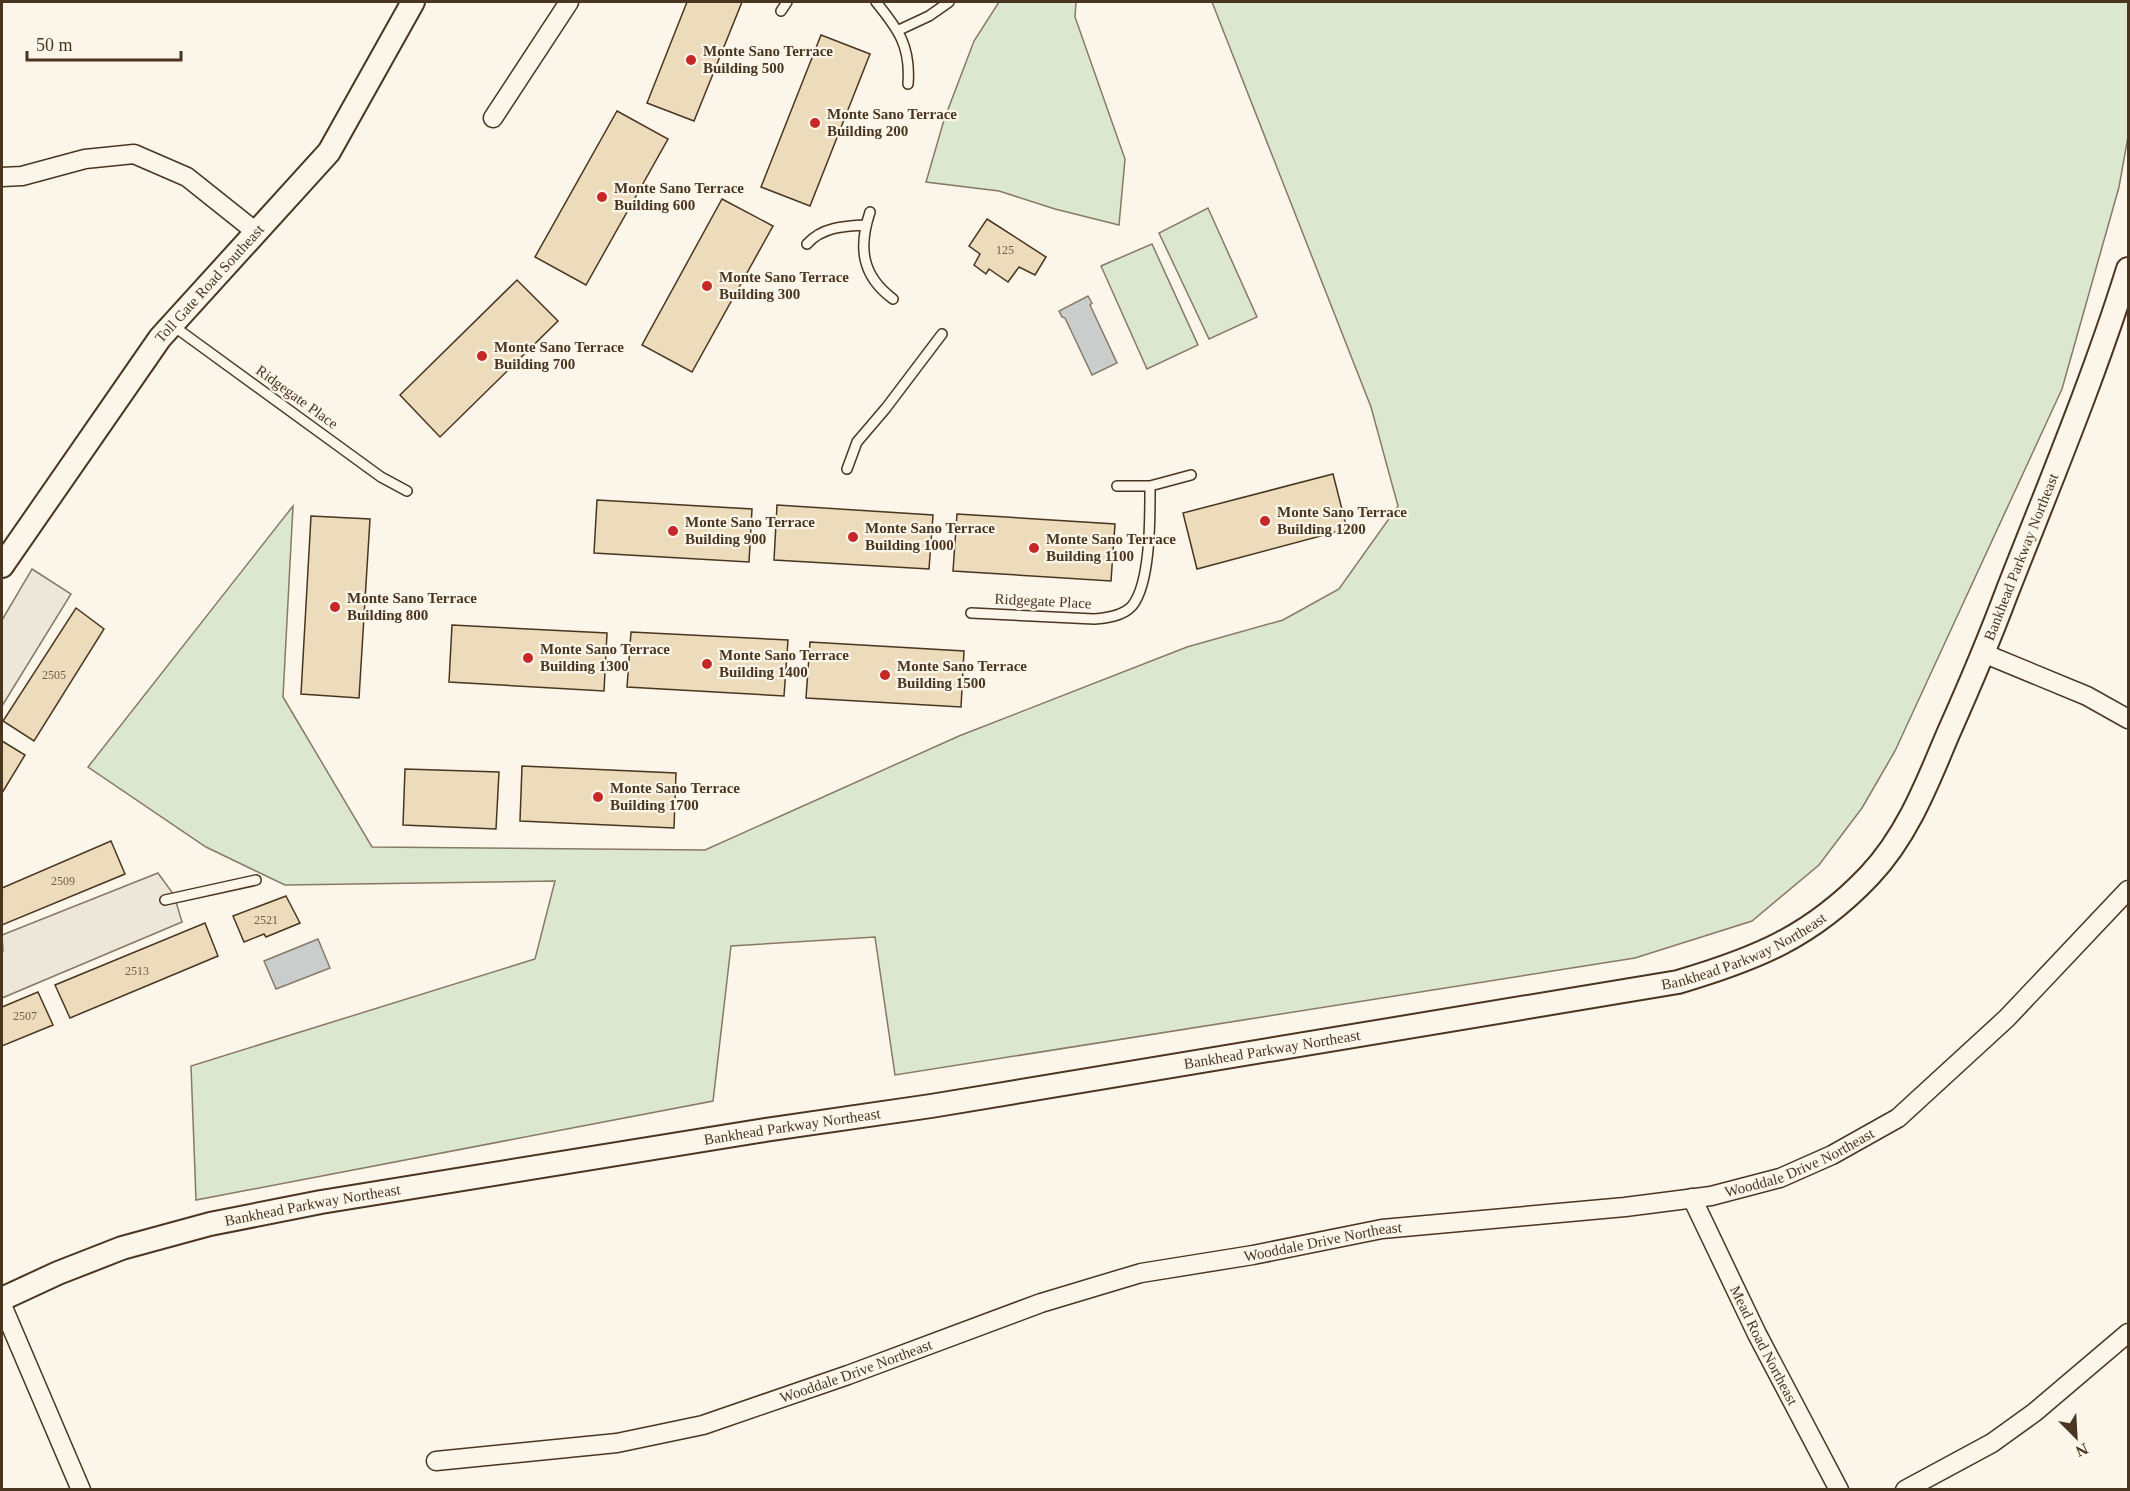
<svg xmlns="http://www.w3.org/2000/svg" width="2130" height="1491" font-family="'Times New Roman',serif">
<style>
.green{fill:#dce7d0;stroke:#887966;stroke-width:1.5}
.parking{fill:#ede7d9;stroke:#887966;stroke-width:1.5}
.water{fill:#c9cecd;stroke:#887966;stroke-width:1.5}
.building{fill:#ecdcbc;stroke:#4a3520;stroke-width:1.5}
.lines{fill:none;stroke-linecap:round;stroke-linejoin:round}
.service-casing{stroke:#4a3520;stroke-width:12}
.minor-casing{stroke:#4a3520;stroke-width:21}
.tertiary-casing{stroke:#4a3520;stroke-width:26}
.service{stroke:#fbf6e9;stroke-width:9}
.minor{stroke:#fbf6e9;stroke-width:18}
.tertiary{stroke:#fbf6e9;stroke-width:22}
.poi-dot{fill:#c62828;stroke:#fbf6e9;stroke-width:2}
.labels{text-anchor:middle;stroke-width:4.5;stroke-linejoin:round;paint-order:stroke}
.number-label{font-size:12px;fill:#725f47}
.poi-label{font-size:15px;font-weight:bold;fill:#4a3520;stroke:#fbf6e9;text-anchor:start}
.street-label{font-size:15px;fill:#4a3520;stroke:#fbf6e9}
</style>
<rect width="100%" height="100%" fill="#fbf6e9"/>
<path class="green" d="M999,2h77l-1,15 50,142 -6,66 -64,-16 -56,-18 -73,-9 18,-62 30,-79z
M1212,2h916v135l-9,50 -57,202 -167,362 -33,57 -43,57 -67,56 -117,37 -740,117 -20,-138 -144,9 -18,155 -517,99 -5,-134 344,-107 20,-78 -270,4 -79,-38 -118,-80 205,-261 -10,191 89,150 333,3 254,-114 228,-89 96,-27 56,-31 59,-83 -27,-99z
M1208,208l49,109 -48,22 -50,-106z
M1152,244l46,101 -51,24 -46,-103z"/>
<path class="parking" d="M32,569l39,25 -69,112v-86z
M158,873l16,22 8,27 -180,76v-46l1,-1 -1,-16z"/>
<path class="water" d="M1088,296l4,7 -2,2 27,58 -25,12 -27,-57 -3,-1 -3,-6z
M318,939l12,29 -54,21 -12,-28z"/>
<path class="building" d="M687,2h55l-48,119 -47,-18z
M821,35l49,19 -60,152 -49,-19z
M617,111l51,28 -82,146 -51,-28z
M722,199l51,27 -81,146 -50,-27z
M987,219l59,38 -11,18 -16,-8 -11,15 -19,-13 -3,5 -12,-9 6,-11 -11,-8z
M517,280l41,41 -118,116 -40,-42z
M1333,474l14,55 -150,40 -14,-56z
M597,500l155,9 -3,53 -155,-9z
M777,505l156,10 -4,54 -155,-9z
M957,514l158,10 -4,57 -158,-10z
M311,516l59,3 -11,179 -58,-4z
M76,608l28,21 -70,112 -31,-20z
M452,625l155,8 -3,58 -155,-9z
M631,632l157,8 -4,56 -157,-9z
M810,642l154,9 -3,56 -155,-9z
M2,741l23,14 -23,38z
M522,766l154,7 -2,55 -154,-7z
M405,769l94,3 -3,57 -93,-4z
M111,841l14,33 -123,51v-37z
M286,896l14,27 -34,14 -2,-3 -20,8 -11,-26z
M205,923l13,33 -148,62 -15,-33z
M38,992l15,33 -51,21v-39z"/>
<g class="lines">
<defs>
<path id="service" d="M876,2c22,27 35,44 32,82
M781,11l6,-9
M899,30l30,-14 20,-14
M870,212c-12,36 -8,64 23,87
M807,244c15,-17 37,-18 59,-19
M172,325l209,152 26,14
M847,469l10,-27 29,-34 56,-74
M1117,486h33l41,-11
M971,613l123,6c13,-1 29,-3 38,-13 19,-23 18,-90 18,-120
M165,900l91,-20"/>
<g id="minor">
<path d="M493,118l76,-116"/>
<path d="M2,177l20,-1 63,-17 49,-5 53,23 69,55"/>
<path d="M1983,653l104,43 41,23"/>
<path id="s1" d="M1692,1198l65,136 82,156"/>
<path d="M2,1305l79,185"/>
<path id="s2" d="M436,1461l181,-18 86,-18 145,-50 193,-72 100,-30 112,-18 129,-26 243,-22 86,-11 69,-18 52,-23 66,-37 109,-100 121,-128"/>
<path d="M1905,1490l87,-47 43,-31 93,-79"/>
</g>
<g id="tertiary">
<path id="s3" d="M2,566l158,-228 169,-186 84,-150"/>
<path id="s4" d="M2,1299l56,-26 64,-25 88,-24 111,-22 444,-72 166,-24 747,-124c78,-23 133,-45 191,-106 38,-40 58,-92 79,-142 21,-47 41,-94 59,-142 42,-107 87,-214 121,-323"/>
</g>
</defs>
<use href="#service" class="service-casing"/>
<use href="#minor" class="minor-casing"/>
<use href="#tertiary" class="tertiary-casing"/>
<use href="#service" class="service"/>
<use href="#minor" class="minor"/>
<use href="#tertiary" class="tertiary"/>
</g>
<g class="poi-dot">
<circle cx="691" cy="60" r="6"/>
<circle cx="815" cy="123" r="6"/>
<circle cx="602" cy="197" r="6"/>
<circle cx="707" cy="286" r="6"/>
<circle cx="482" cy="356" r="6"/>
<circle cx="1265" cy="521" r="6"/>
<circle cx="673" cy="531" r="6"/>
<circle cx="853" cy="537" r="6"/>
<circle cx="1034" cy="548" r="6"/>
<circle cx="335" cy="607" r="6"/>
<circle cx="528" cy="658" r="6"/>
<circle cx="707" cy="664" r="6"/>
<circle cx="885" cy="675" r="6"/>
<circle cx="598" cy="797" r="6"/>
</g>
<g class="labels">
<g class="number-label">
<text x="1005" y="254">125</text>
<text x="54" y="679">2505</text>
<text x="63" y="885">2509</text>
<text x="266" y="924">2521</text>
<text x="137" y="975">2513</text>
<text x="25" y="1020">2507</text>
</g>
<g class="poi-label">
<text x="703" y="56">Monte Sano Terrace<tspan x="703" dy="17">Building 500</tspan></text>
<text x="827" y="119">Monte Sano Terrace<tspan x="827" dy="17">Building 200</tspan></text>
<text x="614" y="193">Monte Sano Terrace<tspan x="614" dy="17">Building 600</tspan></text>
<text x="719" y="282">Monte Sano Terrace<tspan x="719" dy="17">Building 300</tspan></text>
<text x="494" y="352">Monte Sano Terrace<tspan x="494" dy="17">Building 700</tspan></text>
<text x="1277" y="517">Monte Sano Terrace<tspan x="1277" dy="17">Building 1200</tspan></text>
<text x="685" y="527">Monte Sano Terrace<tspan x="685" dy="17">Building 900</tspan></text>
<text x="865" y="533">Monte Sano Terrace<tspan x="865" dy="17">Building 1000</tspan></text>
<text x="1046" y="544">Monte Sano Terrace<tspan x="1046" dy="17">Building 1100</tspan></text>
<text x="347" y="603">Monte Sano Terrace<tspan x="347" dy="17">Building 800</tspan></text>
<text x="540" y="654">Monte Sano Terrace<tspan x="540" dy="17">Building 1300</tspan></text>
<text x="719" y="660">Monte Sano Terrace<tspan x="719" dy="17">Building 1400</tspan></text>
<text x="897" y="671">Monte Sano Terrace<tspan x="897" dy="17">Building 1500</tspan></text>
<text x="610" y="793">Monte Sano Terrace<tspan x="610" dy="17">Building 1700</tspan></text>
</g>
<g class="street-label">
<text dy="5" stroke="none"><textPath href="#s3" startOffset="351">Toll Gate Road Southeast</textPath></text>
<text transform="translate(297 397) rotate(36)" y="5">Ridgegate Place</text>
<text dy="5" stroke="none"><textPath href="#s4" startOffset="2286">Bankhead Parkway Northeast</textPath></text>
<text transform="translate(1043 601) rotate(3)" y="5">Ridgegate Place</text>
<text dy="5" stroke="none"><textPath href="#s4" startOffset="1782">Bankhead Parkway Northeast</textPath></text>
<text dy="5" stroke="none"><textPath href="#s4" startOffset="1298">Bankhead Parkway Northeast</textPath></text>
<text dy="5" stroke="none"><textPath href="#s4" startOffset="812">Bankhead Parkway Northeast</textPath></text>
<text dy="5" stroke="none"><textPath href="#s2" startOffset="1404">Wooddale Drive Northeast</textPath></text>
<text dy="5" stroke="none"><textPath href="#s4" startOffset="326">Bankhead Parkway Northeast</textPath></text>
<text dy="5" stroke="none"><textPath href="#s2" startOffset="918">Wooddale Drive Northeast</textPath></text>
<text dy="5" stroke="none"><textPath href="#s1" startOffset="164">Mead Road Northeast</textPath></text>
<text dy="5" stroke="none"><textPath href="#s2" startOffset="432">Wooddale Drive Northeast</textPath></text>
</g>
</g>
<rect width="2130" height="1491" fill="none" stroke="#4a3520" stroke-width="6"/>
<g transform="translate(2076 1437) rotate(156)" stroke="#fbf6e9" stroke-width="4.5" paint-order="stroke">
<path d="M0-4.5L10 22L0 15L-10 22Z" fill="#4a3520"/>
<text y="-9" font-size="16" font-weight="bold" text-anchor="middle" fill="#4a3520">N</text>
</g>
<path d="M27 51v9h154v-9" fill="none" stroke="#4a3520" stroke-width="3"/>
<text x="36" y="51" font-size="18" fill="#4a3520" stroke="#fbf6e9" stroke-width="4.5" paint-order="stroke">50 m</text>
</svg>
